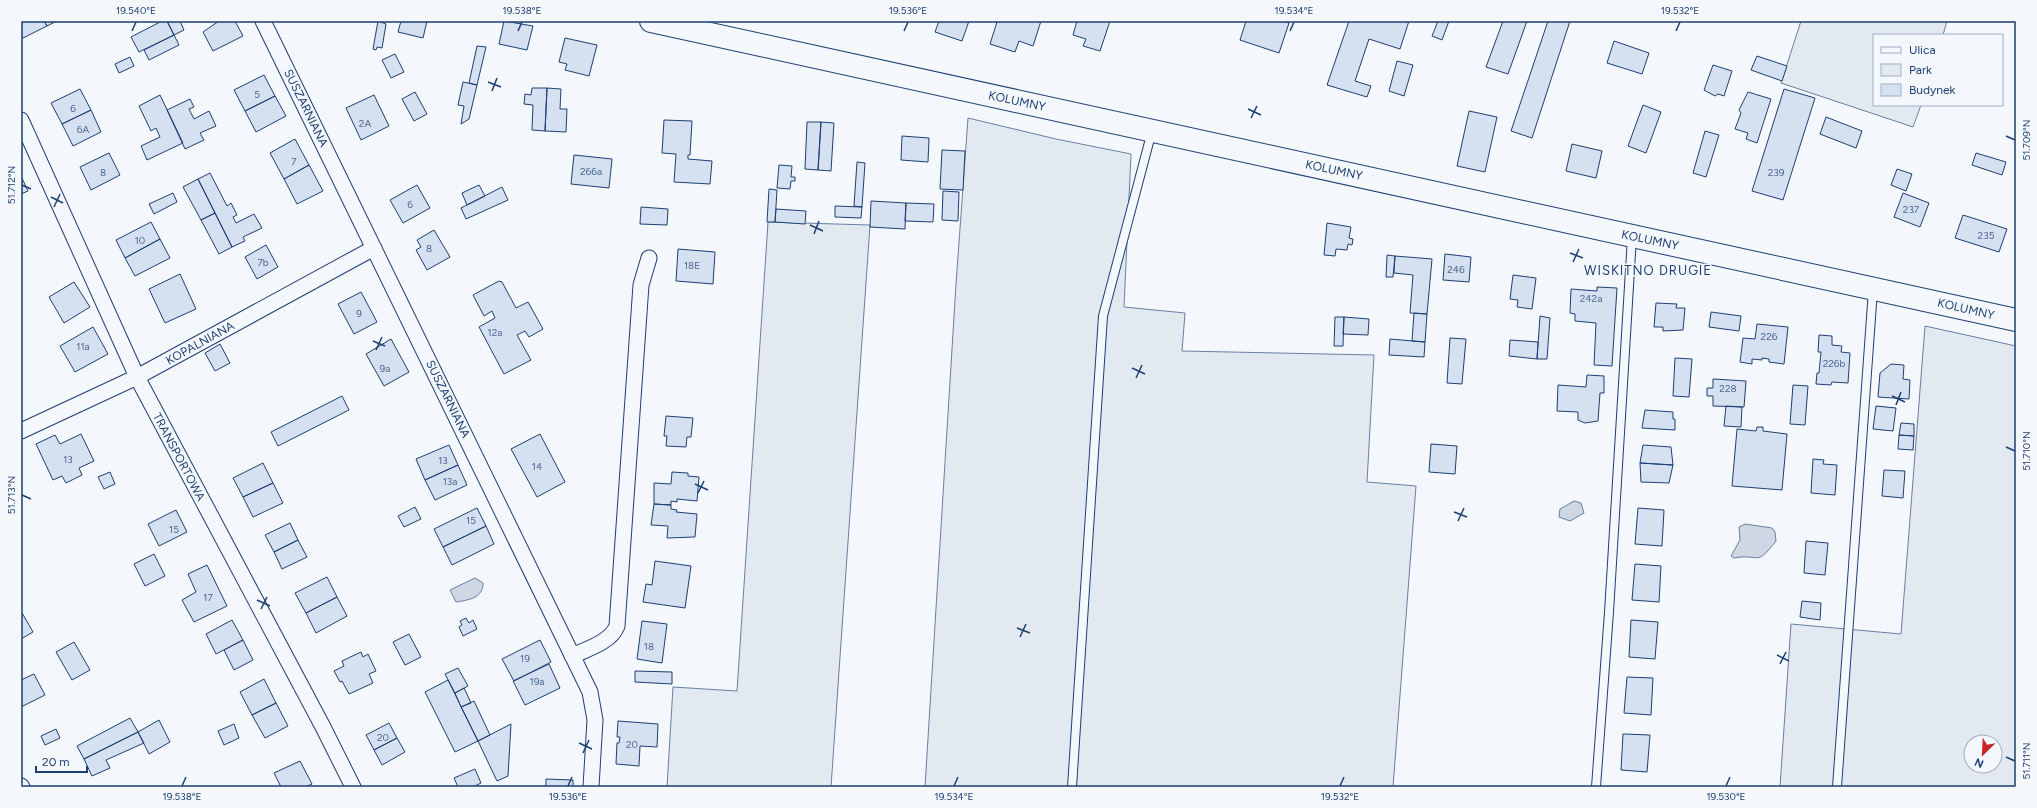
<svg xmlns="http://www.w3.org/2000/svg" width="2037" height="808" font-family="Figtree,sans-serif">
<style>
.green{fill:#e3e9f0;stroke:#687fa3;fill-rule:evenodd}
.water{fill:#cfd7e4;stroke:#687fa3}
.building{fill:#d5e0f0;stroke:#1d3f73}
.lines{fill:none;stroke-linecap:round;stroke-linejoin:round}
.lane-casing{stroke:#1d3f73;stroke-width:10}
.street-casing{stroke:#1d3f73;stroke-width:17}
.secondary-casing{stroke:#1d3f73;stroke-width:24}
.lane{stroke:#f4f7fb;stroke-width:8}
.street{stroke:#f4f7fb;stroke-width:15}
.secondary{stroke:#f4f7fb;stroke-width:22}
.ticks{fill:none;stroke:#1d3f73;stroke-width:1.5}
.labels{text-anchor:middle;stroke-width:3;stroke-linejoin:round;paint-order:stroke}
.number-label{font-size:10px;fill:#4b6792}
.street-label{font-size:12px;fill:#1d3f73;stroke:#f4f7fb}
.neighbourhood-label{font-size:13px;letter-spacing:1px;fill:#1d3f73;stroke:#f4f7fb}
.neatline{fill:none;stroke:#1d3f73;stroke-width:1.5}
.ticks-label{font-size:10px;text-anchor:middle;fill:#1d3f73}
</style>
<rect width="100%" height="100%" fill="#f4f7fb"/>
<path class="green" d="M1801,21h146l-4,14h-69v70h47l-8,22 -132,-44z
M968,118l88,21 75,15 -7,153 61,6 -3,38 192,4 -7,127 49,4 -23,301h-468l31,-503z
M768,222l102,3 -39,562h-164l6,-100 64,4z
M1925,326l91,20v441h-236l11,-163 110,10zM1971,742h24v24h-24z"/>
<path class="water" d="M1574,501l7,2 3,10 -14,8 -11,-4 1,-8z
M1745,524l27,4 3,4 1,9c-21,27 -15,12 -42,17l-3,-2 9,-16 -1,-13z
M475,578l8,5c0,15 -14,17 -27,19l-6,-12z"/>
<path class="building" d="M24,21h20l3,5 -26,13v-17z
M44,21h13l-10,5z
M162,21h5l7,14 -35,17 -8,-15z
M167,21h13l4,9 -10,5z
M219,21h16l8,15 -30,15 -10,-19z
M378,21l8,3 -4,24 -5,-1 -1,3 -3,-1z
M401,21h26l-4,17 -25,-6z
M504,21l29,5 -6,24 -28,-6z
M939,21h30l-7,20 -27,-9z
M993,21h48l-8,25 -14,-5 -4,11 -25,-8 7,-22z
M1077,21h33l-10,30 -17,-5 3,-7 -13,-4z
M1246,21h37l6,2 -10,30 -39,-13z
M1349,21h60l-9,28 -31,-10 -14,42 16,5 -4,11 -40,-12z
M1438,21h11l-7,19 -10,-4z
M1503,21h24l-19,53 -22,-7z
M1548,21h22l-38,117 -21,-7z
M174,35l5,10 -30,15 -5,-10z
M565,38l32,7 -8,31 -24,-6 2,-6 -8,-2z
M1614,41l35,12 -7,21 -35,-11z
M477,46l9,1 -9,38 -8,-2z
M395,54l9,18 -13,6 -9,-18z
M1757,56l30,10 -5,15 -31,-11z
M130,57l4,9 -15,7 -4,-9z
M1397,61l16,4 -9,31 -15,-5z
M1713,65l19,6 -8,25 -6,-2 -3,2 -11,-6z
M264,75l11,21 -30,15 -11,-21z
M463,82l14,3 -8,34 -8,5 3,-18 -6,-1z
M532,88h15l-2,43 -13,-1 1,-25 -9,-1 1,-10 6,1z
M547,88l14,1 -1,20h7l-1,23 -21,-1z
M80,89l11,21 -29,14 -11,-21z
M1784,89l31,9 -32,102 -31,-9z
M415,92l12,22 -13,7 -12,-22z
M1748,92l23,7 -14,44 -11,-4 2,-6 -13,-4 6,-16 -2,-3z
M160,95l23,48 -36,17 -6,-14 19,-9 -4,-9 -5,3 -12,-25z
M374,95l15,31 -28,14 -15,-32z
M275,96l11,20 -30,16 -11,-21z
M190,99l4,8 -5,2 5,10 15,-8 7,15 -16,7 4,7 -19,9 -18,-39z
M1643,105l18,7 -15,41 -18,-7z
M91,110l10,22 -28,14 -11,-22z
M1469,111l28,6 -12,55 -28,-6z
M1826,117l36,14 -6,17 -36,-14z
M664,120l28,1 -2,34h-2v4l24,2 -2,23 -36,-2 2,-28 -14,-1z
M807,122h14l-3,48 -13,-1z
M821,122l13,1 -3,48 -13,-1z
M1705,131l14,4 -13,42 -13,-4z
M902,136l27,2 -1,24 -27,-2z
M295,139l14,26 -25,14 -14,-26z
M1572,144l30,7 -6,27 -30,-7z
M942,150l23,1 -2,39 -23,-1z
M109,153l11,22 -29,15 -11,-23z
M1976,153l30,9 -4,13 -30,-10z
M574,155l38,4 -3,29 -38,-4z
M857,162l8,1 -3,44 -8,-1z
M309,165l14,26 -26,13 -13,-25z
M779,165l13,1 -1,11h4v4h-4l-1,8 -13,-1z
M1897,169l15,5 -6,17 -15,-6z
M210,173l17,33 4,-3 6,12 -4,2 3,6 18,-9 8,14 -19,9 2,4 -13,6 -34,-68z
M21,176l7,15 -7,3z
M198,179l17,34 -14,7 -18,-33z
M417,185l13,23 -27,15 -13,-23z
M479,185l6,11 -18,9 -5,-12z
M502,187l6,13 -42,19 -5,-11z
M769,189l8,1 -2,32h-8z
M943,191l16,1 -1,29 -16,-1z
M173,193l4,9 -23,12 -5,-10z
M1903,193l26,10 -9,24 -26,-10z
M871,201l35,2 -1,26 -35,-2z
M906,203l28,1 -1,18 -28,-1z
M835,206l27,1 -1,11 -26,-1z
M641,207l27,2 -1,16 -27,-1z
M776,209l30,2 -1,13 -30,-2z
M215,213l17,34 -13,7 -18,-34z
M1963,215l44,14 -8,23 -44,-14z
M151,222l9,17 -35,19 -9,-18z
M1327,223l24,4 -2,11 4,1 -1,6 -4,-1 -1,6 -11,-1 -1,7 -11,-1z
M434,230l16,27 -23,13 -11,-20 5,-3 -4,-7z
M160,239l10,19 -35,18 -10,-18z
M266,245l12,22 -21,12 -12,-22z
M678,249l37,3 -2,32 -37,-3z
M1445,254l26,3 -2,25 -26,-2z
M1387,255l8,1 -2,21h-7z
M1395,256l37,3 -5,55 -17,-1 3,-38 -19,-2z
M180,274l16,35 -31,14 -16,-34z
M1513,275l23,3 -4,31 -15,-2 1,-7 -8,-1z
M499,281l3,1 14,26 12,-6 15,27 -14,8 -4,-6 -8,4 14,25 -27,14 -25,-47 16,-9 -3,-7 -8,5 -11,-21z
M74,282l16,25 -26,16 -15,-26z
M1597,287l20,1 -5,78 -18,-1 2,-42 -21,-2v-7l-5,-1 1,-24 26,2z
M361,292l16,30 -23,12 -16,-30z
M1656,303l21,1 -1,4h9l-2,22 -20,1v-4h-9z
M1711,312l30,4 -2,15 -30,-4z
M1414,313l13,1 -2,28 -13,-1z
M1540,316l10,2 -3,41h-10z
M1335,317h9l-1,29h-9z
M1344,317l25,2 -1,16 -25,-1z
M1757,324l31,3 -4,37 -15,-2v-3l-7,-1v2l-10,-1v5l-12,-2 3,-24 12,1z
M93,327l15,27 -33,18 -15,-26z
M1819,335l13,1v9l10,1 -1,6 9,1 -2,30 -16,-1 -1,3 -15,-1 1,-11h2l2,-21h-3z
M1450,338l16,1 -4,45 -15,-1z
M391,339l18,33 -25,14 -18,-32z
M1390,339l35,3 -1,15 -35,-2z
M1510,340l28,2 -1,17 -28,-3z
M220,344l10,19 -15,8 -10,-18z
M1675,358l17,1 -3,38 -16,-1z
M1891,364l13,1 -1,14 7,1 -1,19 -31,-2 2,-24z
M1587,375l17,1v17h-4l-2,28 -13,2 -7,-3v-8l-21,-1 1,-26 28,2z
M1713,379l33,2 -2,26 -31,-1v-10h-6v-8h6z
M1793,385l15,1 -3,39 -15,-1z
M342,396l7,14 -71,36 -7,-14z
M1726,406l16,1 -1,20 -17,-1z
M1876,406l20,2 -3,23 -20,-2z
M1645,410l28,2v7h2v11l-33,-2z
M666,416l27,2 -2,19h-4l-1,10 -20,-1 1,-10h-3z
M1901,423l13,1v12l-15,-1z
M1757,427h6v4l24,3 -5,56 -50,-4 5,-57 19,2z
M81,434l13,27 -15,7 3,7 -16,8 -4,-7 -9,4 -17,-36 19,-9 5,9z
M540,434l25,48 -28,15 -26,-48z
M1899,435l15,1 -1,14 -15,-1z
M1431,444l26,2 -2,28 -26,-2z
M449,445l9,20 -33,15 -9,-21z
M1643,445l28,2 2,18 -33,-2z
M1813,459l11,1 -1,4 14,1 -2,30 -24,-2z
M263,463l10,20 -30,14 -10,-19z
M1640,463l33,2 -4,18 -28,-1z
M458,465l9,20 -32,15 -10,-20z
M1884,470l21,1 -2,27 -21,-2z
M110,472l5,12 -11,5 -6,-12z
M672,472l16,1v3l11,1 -2,24 -20,-2v3l-6,-1v4l-17,-1v-21l17,1z
M273,483l10,20 -30,14 -10,-20z
M654,504l17,1v4l6,1 -1,2 21,2 -2,23 -28,1 1,-12 -17,-1z
M415,507l6,12 -17,8 -6,-11z
M477,508l9,18 -43,21 -9,-18z
M1638,508l26,2 -2,36 -27,-2z
M176,510l11,22 -28,14 -11,-22z
M290,523l8,17 -24,12 -9,-17z
M486,526l8,18 -42,21 -9,-18z
M298,540l9,17 -25,12 -8,-17z
M1806,541l22,2 -3,32 -21,-2z
M154,554l11,22 -20,10 -11,-22z
M655,561l36,5 -6,42 -42,-6 3,-18 6,1z
M1635,564l26,2 -2,36 -27,-2z
M207,565l20,41 -33,16 -12,-22 14,-8 -8,-18z
M327,577l10,20 -31,16 -11,-20z
M337,597l10,19 -31,17 -10,-20z
M1802,601l19,2 -1,17 -20,-3z
M21,611l12,21 -12,7z
M466,618l3,5 4,-3 4,9 -14,7 -4,-9 3,-2 -2,-4z
M232,620l11,20 -27,14 -10,-20z
M1631,620l27,2 -3,37 -26,-2z
M642,621l25,3 -5,39 -25,-4z
M409,634l12,23 -16,8 -12,-23z
M243,640l10,20 -19,10 -10,-20z
M540,640l11,22 -37,19 -12,-22z
M74,642l16,28 -18,10 -16,-28z
M361,652l2,5 5,-3 8,17 -7,3 4,9 -24,11 -7,-13 -2,1 -6,-11 10,-5 -2,-5z
M549,664l11,24 -35,17 -12,-24z
M458,668l10,18 -13,7 -10,-19z
M635,671l37,1v12l-37,-2z
M34,674l11,21 -24,12v-27z
M1627,677l26,1 -2,37 -27,-2z
M264,679l12,24 -24,12 -12,-23z
M448,680l30,61 -23,11 -30,-60z
M464,688l7,15 -10,4 -6,-14z
M474,701l16,34 -12,6 -17,-34z
M276,703l12,23 -23,12 -13,-23z
M130,718l8,14 -54,27 -7,-13z
M159,720l11,22 -21,12 -11,-22z
M618,721l40,3 -1,23 -17,-1 -1,20 -23,-2 1,-21h2l1,-6h-3z
M389,723l8,15 -23,12 -8,-15z
M234,724l5,14 -15,7 -6,-14z
M511,724l-3,52 -11,5 -19,-40z
M56,729l4,9 -15,7 -4,-9z
M138,732l6,11 -38,17 4,8 -18,8 -8,-17z
M1623,734l27,1 -3,37 -26,-2z
M397,738l8,14 -23,13 -8,-15z
M300,761l12,23 -7,3h-24l-7,-14z
M475,769l6,14 -8,4h-15l-4,-9z
M546,779l27,1v7h-27z"/>
<g class="lines">
<defs>
<path id="lane" d="M1072,787l31,-471 49,-185
M1596,787l13,-175 23,-375
M1837,787l36,-497"/>
<path id="street" d="M263,21l327,671 5,28 -4,67
M21,120l116,257 186,350 30,60
M21,431l116,-54 237,-129
M572,656c15,-7 39,-14 45,-30l24,-341 8,-27
M21,786l1,1"/>
<path id="secondary" d="M651,21l1365,299"/>
</defs>
<use href="#lane" class="lane-casing"/>
<use href="#street" class="street-casing"/>
<use href="#secondary" class="secondary-casing"/>
<use href="#lane" class="lane"/>
<use href="#street" class="street"/>
<use href="#secondary" class="secondary"/>
</g>
<path class="ticks" d="M132,31l4,-9M518,31l4,-9M904,31l4,-9M1290,31l4,-9M1676,31l4,-9M488,82l13,5M492,91l5,-13M1248,109l13,6M1251,118l6,-12M2006,136l9,4M22,185l9,4M51,197l12,6M54,207l6,-13M810,225l13,6M814,234l5,-13M1570,253l13,5M1573,262l6,-13M373,341l12,5M376,350l6,-13M1132,368l13,6M1136,378l6,-13M1892,396l13,6M1896,405l5,-13M2006,447l9,4M695,484l13,6M698,493l6,-12M22,495l9,4M1454,512l13,5M1458,521l6,-13M257,600l13,6M261,609l6,-12M1017,628l13,5M1020,637l6,-13M1777,655l12,6M1780,664l6,-12M579,743l13,6M583,753l6,-13M2006,757l9,4M182,786l4,-9M568,786l4,-9M954,786l4,-9M1340,786l4,-9M1726,786l4,-9"/>
<g class="labels">
<g class="number-label">
<text x="257" y="98">5</text>
<text x="73" y="112">6</text>
<text x="365" y="127">2A</text>
<text x="83" y="133">6A</text>
<text x="294" y="165">7</text>
<text x="591" y="175">266a</text>
<text x="103" y="176">8</text>
<text x="1776" y="176">239</text>
<text x="410" y="208">6</text>
<text x="1911" y="213">237</text>
<text x="1986" y="239">235</text>
<text x="140" y="244">10</text>
<text x="429" y="252">8</text>
<text x="263" y="266">7b</text>
<text x="692" y="269">18E</text>
<text x="1456" y="273">246</text>
<text x="1591" y="302">242a</text>
<text x="359" y="317">9</text>
<text x="495" y="336">12a</text>
<text x="1769" y="340">226</text>
<text x="83" y="350">11a</text>
<text x="1834" y="367">226b</text>
<text x="385" y="372">9a</text>
<text x="1728" y="392">228</text>
<text x="68" y="463">13</text>
<text x="443" y="464">13</text>
<text x="537" y="470">14</text>
<text x="450" y="485">13a</text>
<text x="471" y="524">15</text>
<text x="174" y="533">15</text>
<text x="208" y="601">17</text>
<text x="649" y="650">18</text>
<text x="525" y="662">19</text>
<text x="537" y="685">19a</text>
<text x="383" y="741">20</text>
<text x="632" y="748">20</text>
</g>
<g class="street-label">
<text transform="translate(1017 101) rotate(12)" y="4">KOLUMNY</text>
<text transform="translate(306 108) rotate(64)" y="4">SUSZARNIANA</text>
<text transform="translate(1334 170) rotate(12)" y="4">KOLUMNY</text>
<text transform="translate(1650 240) rotate(12)" y="4">KOLUMNY</text>
<text transform="translate(1966 309) rotate(13)" y="4">KOLUMNY</text>
<text transform="translate(200 343) rotate(-29)" y="4">KOPALNIANA</text>
<text transform="translate(448 399) rotate(64)" y="4">SUSZARNIANA</text>
<text transform="translate(179 457) rotate(62)" y="4">TRANSPORTOWA</text>
</g>
<g class="neighbourhood-label">
<text x="1648" y="275">WISKITNO DRUGIE</text>
</g>
</g>
<rect width="2037" height="808" fill="none" stroke="#f4f7fb" stroke-width="44"/>
<rect x="1873" y="34" width="130" height="72" fill="#f4f7fb" stroke="#9eadc5"/>
<rect x="1881" y="47" width="20" height="6" fill="#f4f7fb" stroke="#9eadc5"/>
<text x="1909" y="54" font-size="12" fill="#1d3f73">Ulica</text>
<rect x="1881" y="64" width="20" height="12" fill="#e3e9f0" stroke="#9eadc5"/>
<text x="1909" y="74" font-size="12" fill="#1d3f73">Park</text>
<rect x="1881" y="84" width="20" height="12" fill="#d5e0f0" stroke="#9eadc5"/>
<text x="1909" y="94" font-size="12" fill="#1d3f73">Budynek</text>
<g transform="translate(1983 754) rotate(204)"><circle r="19" fill="#f4f7fb" stroke="#9eadc5"/>
<path d="M0-3L7 15L0 10L-7 15Z" fill="#c62828"/>
<text y="-6" font-size="11" font-weight="bold" text-anchor="middle" fill="#1d3f73">N</text>
</g>
<path d="M36 766v6h51v-6" fill="none" stroke="#1d3f73" stroke-width="2"/>
<text x="42" y="766" font-size="12" fill="#1d3f73" stroke="#f4f7fb" stroke-width="3" paint-order="stroke">20 m</text>
<rect x="22" y="22" width="1993" height="764" class="neatline"/>
<g class="ticks-label">
<text x="136" y="14">19.540°E</text>
<text x="522" y="14">19.538°E</text>
<text x="908" y="14">19.536°E</text>
<text x="1294" y="14">19.534°E</text>
<text x="1680" y="14">19.532°E</text>
<text transform="translate(2026 140) rotate(-90)" y="4">51.709°N</text>
<text transform="translate(11 185) rotate(-90)" y="4">51.712°N</text>
<text transform="translate(2026 451) rotate(-90)" y="4">51.710°N</text>
<text transform="translate(11 495) rotate(-90)" y="4">51.713°N</text>
<text transform="translate(2026 761) rotate(-90)" y="4">51.711°N</text>
<text x="182" y="800">19.538°E</text>
<text x="568" y="800">19.536°E</text>
<text x="954" y="800">19.534°E</text>
<text x="1340" y="800">19.532°E</text>
<text x="1726" y="800">19.530°E</text>
</g>
</svg>
